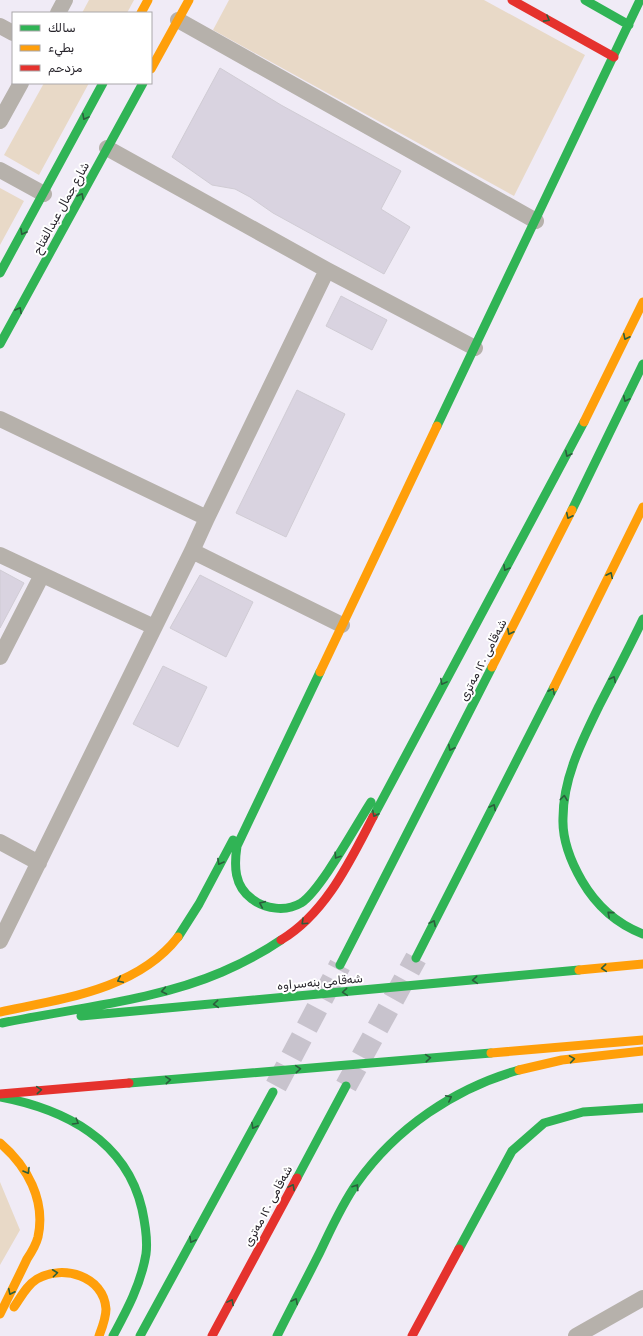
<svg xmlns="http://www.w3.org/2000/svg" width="643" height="1336" font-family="Rubik,Vazirmatn,sans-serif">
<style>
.green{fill:#e8d9c7}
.building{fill:#d9d3e0;stroke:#d0ccd4}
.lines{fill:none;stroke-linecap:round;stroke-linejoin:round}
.highway-tunnel{stroke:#c8c3cd;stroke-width:22;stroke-dasharray:22 11;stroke-linecap:butt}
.street{stroke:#b6b1ab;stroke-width:16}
.fast{stroke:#30b455;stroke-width:9}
.slow{stroke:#ff9f0a;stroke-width:9}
.jam{stroke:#e5322d;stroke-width:9}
.oneway{stroke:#2b5e3c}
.labels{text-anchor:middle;stroke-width:4;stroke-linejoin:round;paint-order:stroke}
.street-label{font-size:12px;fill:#27242b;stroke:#fff}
</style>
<rect width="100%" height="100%" fill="#f0ebf6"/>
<path class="green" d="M89,0h45l-7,13h-45z
M229,0h255l101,55 -71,141 -301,-166z
M44,83h45l-50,92 -35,-20z
M0,188l24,13 -24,44z
M0,1182l20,48 -20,35z"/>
<path class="building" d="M220,68l61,37 120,66 -20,38 29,18 -26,47 -111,-61 -23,-16 -15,-8 -23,-4 -40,-28z
M341,296l46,24 -15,30 -46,-24z
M297,390l48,24 -59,123 -50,-24z
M0,570l24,13 -24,45z
M200,575l53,27 -27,55 -56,-29z
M163,666l44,21 -29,60 -45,-23z"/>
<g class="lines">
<path class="highway-tunnel" d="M276,1086l64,-121
M346,1086l70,-128"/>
<path class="street" d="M58,13l7,-13
M178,20l358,201
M0,26l13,7
M0,121l21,-38
M107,148l220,122 148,78
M0,170l44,24
M0,419l207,99
M192,551l150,74
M0,555l154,72
M0,657l42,-82
M0,842l39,21
M0,941l192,-390 15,-33 120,-248
M576,1336l67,-38"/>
<path class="fast" d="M585,0l44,25
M0,273l103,-190
M0,344l143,-261
M437,426l203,-426
M572,510l71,-146
M643,619c-14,29 -29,58 -44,87 -17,35 -36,72 -36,112 -1,23 8,44 19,63 14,24 35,43 61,53
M320,672l-83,174c-3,20 -3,40 15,53 13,10 34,13 49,4 20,-13 55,-78 70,-101
M373,817l211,-395
M178,937l21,-33 34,-64
M416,958l138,-271
M340,965l152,-298
M81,1016l498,-46
M2,1023c72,-15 153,-22 220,-51 21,-9 40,-19 59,-32
M129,1083l362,-30
M0,1097c64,12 126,43 142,112 3,14 6,30 4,45 -5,30 -19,56 -33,82
M297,1178l49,-92
M459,1249l53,-98 32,-28 39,-11 60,-4
M140,1336l133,-244
M277,1336c14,-28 29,-56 43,-84 11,-23 22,-48 37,-69 39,-55 98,-95 162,-113"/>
<path class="slow" d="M141,13l7,-13
M151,69l38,-69
M584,422l59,-120
M492,667l80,-157
M320,672l117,-246
M554,687l89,-180
M579,970l64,-6
M0,1012c61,-13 137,-22 178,-75
M491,1053l152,-13
M519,1070l43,-10 81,-9
M0,1143c27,23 46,57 38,94 -2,8 -7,16 -11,22 -9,19 -18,37 -27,55
M14,1307c7,-10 13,-22 23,-28 26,-15 67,-3 69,30 0,9 -4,19 -7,27"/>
<path class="jam" d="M512,0l102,57
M281,940c45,-27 69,-79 92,-123
M0,1094l129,-11
M212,1336l85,-158
M412,1336l47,-87"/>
</g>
<defs><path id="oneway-chevron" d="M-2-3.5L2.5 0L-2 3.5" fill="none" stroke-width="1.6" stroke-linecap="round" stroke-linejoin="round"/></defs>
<g class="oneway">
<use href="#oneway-chevron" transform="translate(547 19) rotate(29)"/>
<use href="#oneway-chevron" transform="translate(85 117) rotate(118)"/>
<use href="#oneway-chevron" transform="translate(81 196) rotate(-61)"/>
<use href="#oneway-chevron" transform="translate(23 232) rotate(119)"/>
<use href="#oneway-chevron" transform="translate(19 310) rotate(-61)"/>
<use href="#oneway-chevron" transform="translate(626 337) rotate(116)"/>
<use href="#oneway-chevron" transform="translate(626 399) rotate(116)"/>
<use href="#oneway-chevron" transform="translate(568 454) rotate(117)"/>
<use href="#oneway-chevron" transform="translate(569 516) rotate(116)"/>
<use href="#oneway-chevron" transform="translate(506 568) rotate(119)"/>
<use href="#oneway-chevron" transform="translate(610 575) rotate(-64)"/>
<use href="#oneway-chevron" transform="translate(510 632) rotate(117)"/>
<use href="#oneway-chevron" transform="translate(613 679) rotate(-63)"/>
<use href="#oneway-chevron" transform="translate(443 682) rotate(118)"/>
<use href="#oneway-chevron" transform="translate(552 691) rotate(-63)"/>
<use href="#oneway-chevron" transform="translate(451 748) rotate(117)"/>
<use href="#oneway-chevron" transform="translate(564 798) rotate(-83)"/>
<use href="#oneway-chevron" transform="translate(493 807) rotate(-63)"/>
<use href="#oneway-chevron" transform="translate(375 814) rotate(117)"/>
<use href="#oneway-chevron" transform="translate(337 856) rotate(123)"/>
<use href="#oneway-chevron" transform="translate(220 862) rotate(119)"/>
<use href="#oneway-chevron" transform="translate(262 904) rotate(-156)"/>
<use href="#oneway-chevron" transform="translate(610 914) rotate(-139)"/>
<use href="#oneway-chevron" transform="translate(304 922) rotate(137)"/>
<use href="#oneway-chevron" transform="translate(433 923) rotate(-63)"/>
<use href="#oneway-chevron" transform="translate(604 968) rotate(175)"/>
<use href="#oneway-chevron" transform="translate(120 980) rotate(155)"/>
<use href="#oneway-chevron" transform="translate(475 980) rotate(175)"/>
<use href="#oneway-chevron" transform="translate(164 991) rotate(169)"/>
<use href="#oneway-chevron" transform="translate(345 992) rotate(175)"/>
<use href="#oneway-chevron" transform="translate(216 1004) rotate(175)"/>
<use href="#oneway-chevron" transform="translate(428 1058) rotate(-5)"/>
<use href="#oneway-chevron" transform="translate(572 1059) rotate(-9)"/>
<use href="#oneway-chevron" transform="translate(298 1069) rotate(-5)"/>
<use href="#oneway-chevron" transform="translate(168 1080) rotate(-5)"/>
<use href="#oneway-chevron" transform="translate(39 1090) rotate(-5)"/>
<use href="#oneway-chevron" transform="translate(449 1098) rotate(-27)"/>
<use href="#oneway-chevron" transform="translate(76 1122) rotate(31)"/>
<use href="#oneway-chevron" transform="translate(254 1126) rotate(119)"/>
<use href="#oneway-chevron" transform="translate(27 1171) rotate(60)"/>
<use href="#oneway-chevron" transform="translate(292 1187) rotate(-62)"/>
<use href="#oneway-chevron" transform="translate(356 1187) rotate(-57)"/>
<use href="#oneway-chevron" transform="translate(192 1240) rotate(119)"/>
<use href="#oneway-chevron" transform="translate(55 1273) rotate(-7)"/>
<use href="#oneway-chevron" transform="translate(11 1292) rotate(116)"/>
<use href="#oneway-chevron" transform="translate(295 1301) rotate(-63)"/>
<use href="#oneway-chevron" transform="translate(231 1302) rotate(-62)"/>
</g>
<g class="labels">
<g class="street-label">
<text transform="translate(61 208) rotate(-61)" y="4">شارع جمال عبدالفتاح</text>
<text transform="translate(483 660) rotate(-63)" y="4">شەقامی ١٢٠ مەتری</text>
<text transform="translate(320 982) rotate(-5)" y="4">شەقامی بنەسراوە</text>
<text transform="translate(268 1206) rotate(-62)" y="4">شەقامی ١٢٠ مەتری</text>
</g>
</g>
<rect x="12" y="12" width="140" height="72" fill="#ffffff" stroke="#a9a7aa"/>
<rect x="20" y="25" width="20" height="6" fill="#30b455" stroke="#a9a7aa"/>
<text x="48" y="32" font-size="12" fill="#27242b">سالك</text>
<rect x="20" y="45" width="20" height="6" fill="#ff9f0a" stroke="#a9a7aa"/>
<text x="48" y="52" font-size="12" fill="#27242b">بطيء</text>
<rect x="20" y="65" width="20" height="6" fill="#e5322d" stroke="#a9a7aa"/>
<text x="48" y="72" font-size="12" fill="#27242b">مزدحم</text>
</svg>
